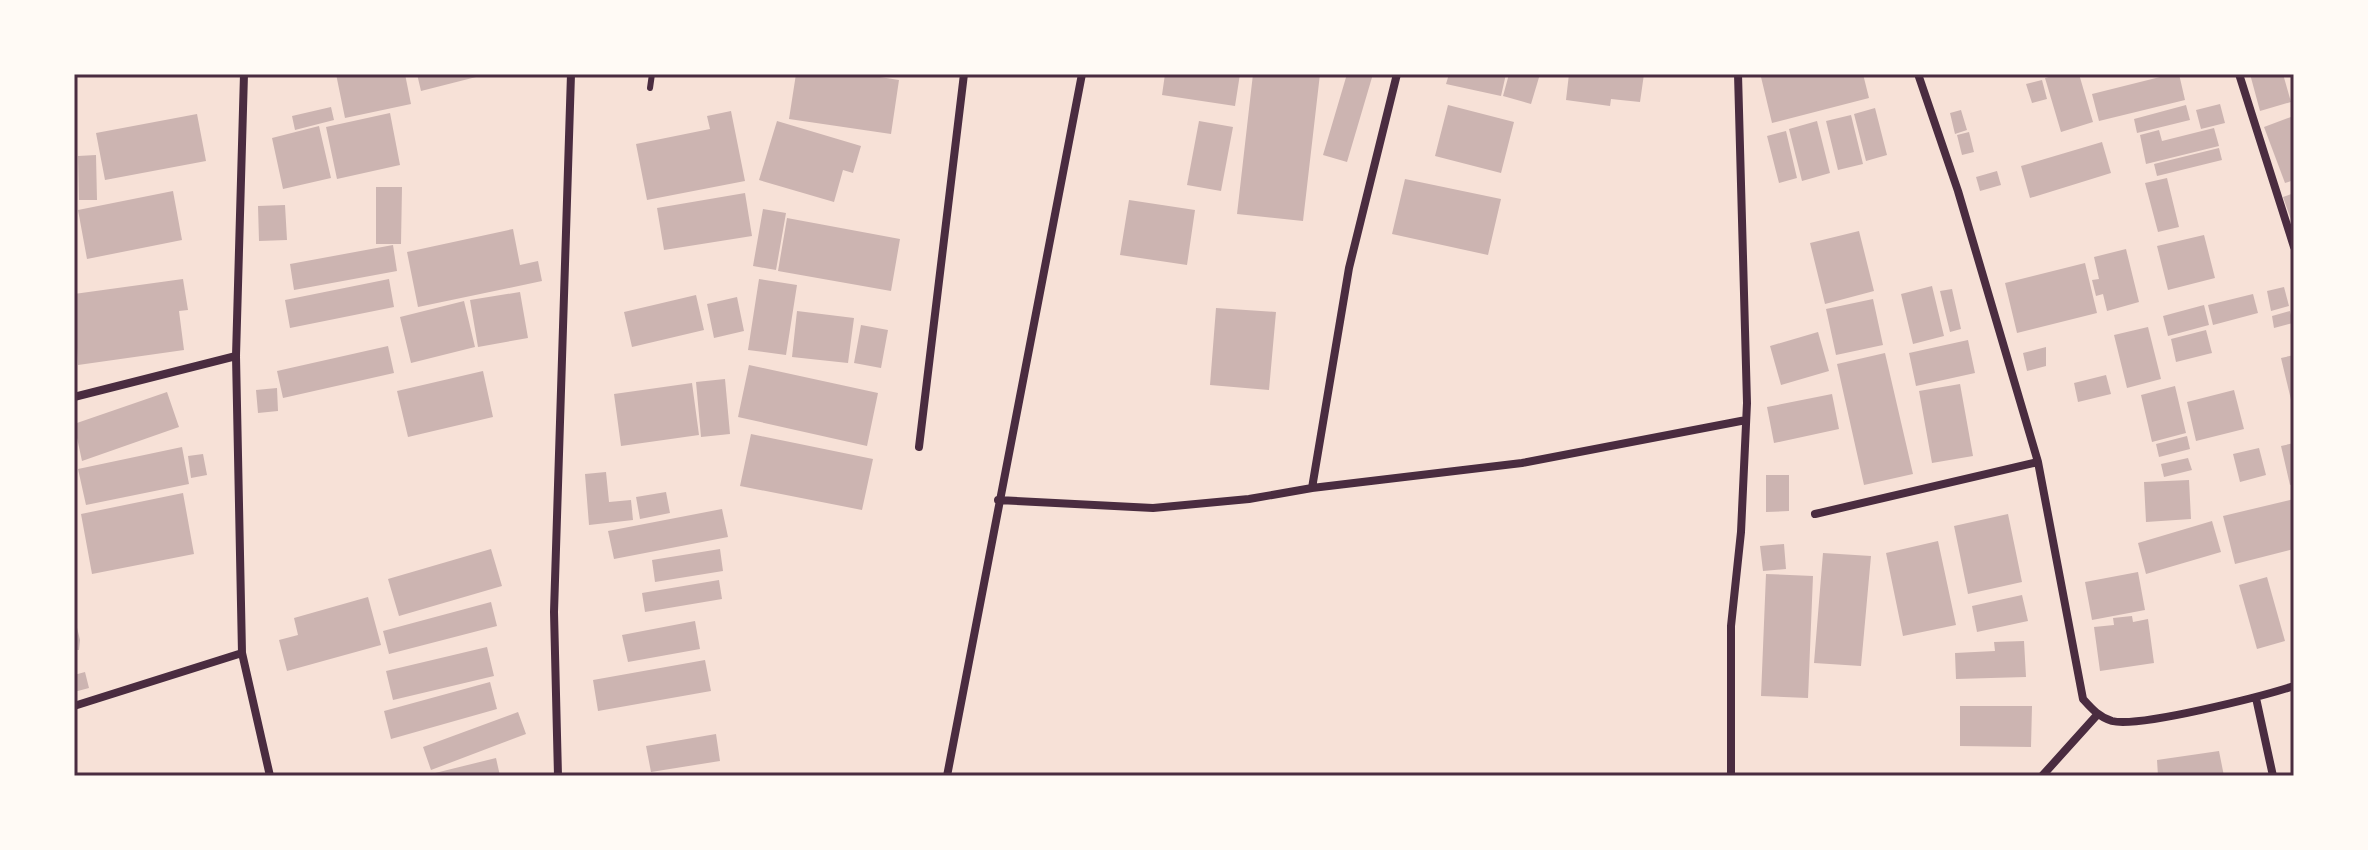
<svg xmlns="http://www.w3.org/2000/svg" width="2368" height="850" font-family="Literata,serif">
<style>
.building{fill:#ccb4b1}
.lines{fill:none;stroke-linecap:round;stroke-linejoin:round}
.service{stroke:#4a2c40;stroke-width:6}
.minor{stroke:#4a2c40;stroke-width:8}
.neatline{fill:none;stroke:#4a2c40;stroke-width:3}
</style>
<rect width="100%" height="100%" fill="#f7e1d7"/>
<path class="building" d="M336,74h69l6,30 -66,14z
M417,74h67v1l-63,16z
M796,74h65l38,6 -8,54 -102,-15z
M1165,74h75l-5,32 -73,-11z
M1253,74h67l-17,147 -66,-7z
M1347,74h26l-26,88 -24,-7z
M1449,74h57l-5,22 -55,-12z
M1509,74h31l-9,30 -28,-8z
M1569,74h75l-4,28 -29,-3 -1,7 -44,-6z
M1772,74h91l6,24 -97,25 -11,-46z
M2060,74h19l14,48 -32,10 -16,-54z
M2172,74h7l6,26 -86,21 -7,-27z
M2250,74h33l8,28 -31,9z
M2042,80l5,19 -15,4 -6,-19z
M2220,104l5,19 -24,6 -5,-19z
M1448,105l66,17 -13,51 -66,-17z
M2186,105l4,15 -53,13 -3,-14z
M331,107l3,13 -39,10 -3,-14z
M1875,108l12,47 -21,6 -12,-47z
M1961,110l6,20 -12,4 -5,-21z
M731,111l14,70 -98,19 -11,-56 74,-15 -3,-13z
M390,113l10,52 -63,14 -11,-52z
M197,114l9,47 -101,19 -9,-47z
M1851,115l12,49 -25,6 -12,-49z
M2291,117l3,63 -9,3 -21,-56z
M777,121l84,25 -8,27 -10,-3 -9,32 -75,-22z
M1199,121l34,6 -12,64 -34,-6z
M1817,121l13,52 -28,8 -13,-52z
M319,126l12,52 -48,11 -11,-51z
M2214,128l5,18 -73,18 -6,-29 19,-5 3,11z
M1786,131l11,47 -18,5 -12,-47z
M1969,132l5,20 -12,3 -5,-20z
M2102,142l9,31 -81,25 -9,-32z
M2219,148l3,12 -65,16 -3,-12z
M96,155l1,45h-18l-1,-44z
M1997,171l4,14 -21,6 -4,-14z
M2167,178l12,49 -21,5 -13,-49z
M1405,179l96,20 -13,56 -96,-21z
M376,187h26l-1,57h-25z
M173,191l9,49 -95,19 -9,-49z
M745,193l7,43 -88,14 -7,-42z
M2294,193v35l-11,-31z
M1129,200l66,10 -8,55 -67,-10z
M285,205l2,35 -28,1 -1,-35z
M763,209l23,4 -10,57 -23,-4z
M787,218l113,21 -9,52 -113,-20z
M513,229l7,36 18,-4 4,20 -124,26 -11,-55z
M1859,231l15,60 -49,13 -15,-61z
M2204,235l11,43 -47,12 -11,-44z
M393,245l4,26 -103,19 -4,-26z
M2126,249l13,53 -32,9 -4,-17 -7,2 -4,-16 7,-1 -5,-22z
M2085,263l12,50 -80,20 -12,-50z
M183,279l5,31 -9,1 5,39 -106,15 -4,-71z
M389,279l5,28 -104,21 -5,-28z
M759,279l38,6 -11,70 -38,-5z
M1932,286l12,50 -31,8 -12,-50z
M2284,287l5,19 -18,5 -4,-20z
M1952,289l9,40 -11,3 -10,-41z
M520,292l8,46 -50,9 -8,-47z
M2253,294l5,19 -45,12 -5,-20z
M696,295l8,35 -72,17 -8,-35z
M737,297l7,34 -30,7 -7,-34z
M1873,299l10,46 -47,10 -10,-46z
M464,301l11,46 -64,16 -11,-46z
M2204,305l5,20 -41,11 -5,-20z
M1216,308l60,4 -7,78 -59,-5z
M797,311l57,7 -6,45 -56,-6z
M2290,311l3,12 -19,5 -2,-12z
M861,325l27,5 -7,38 -27,-5z
M2148,327l13,52 -34,9 -13,-53z
M2206,330l6,23 -36,9 -5,-23z
M1818,332l11,39 -48,14 -11,-39z
M1968,340l7,33 -59,13 -7,-33z
M388,346l6,27 -111,25 -6,-27z
M2046,347v19l-19,5 -4,-18z
M1885,353l28,121 -49,11 -27,-121z
M2294,355v53h-1l-12,-50z
M749,365l129,28 -11,53 -129,-29z
M483,371l10,46 -85,20 -11,-46z
M2106,375l5,19 -33,8 -4,-19z
M725,379l5,55 -29,3 -5,-55z
M692,383l7,52 -78,11 -7,-52z
M1960,384l13,72 -41,7 -13,-72z
M2175,386l11,47 -34,9 -11,-47z
M277,388l1,23 -20,2 -2,-23z
M2234,390l10,39 -48,12 -9,-39z
M167,392l12,35 -97,34 -8,-37z
M1832,394l7,35 -65,14 -7,-36z
M751,434l122,25 -11,51 -122,-24z
M2187,436l3,13 -31,8 -3,-13z
M2294,443v41l-4,1 -9,-39z
M182,447l7,37 -103,21 -8,-36z
M2259,448l7,27 -26,7 -7,-28z
M203,454l4,21 -16,3 -3,-22z
M2188,458l4,12 -28,7 -3,-13z
M606,472l3,30 22,-2 2,20 -44,5 -4,-51z
M1766,475h23v36l-23,1z
M2189,480l2,39 -45,3 -2,-40z
M666,492l4,21 -30,6 -4,-22z
M183,493l11,61 -102,20 -11,-60z
M2294,499v50l-59,15 -12,-48z
M722,509l6,28 -114,22 -6,-28z
M2008,514l14,68 -54,12 -14,-68z
M2212,521l9,31 -75,22 -8,-31z
M1938,541l18,84 -53,11 -17,-83z
M1784,544l2,25 -23,2 -3,-25z
M491,549l11,37 -103,30 -11,-37z
M720,549l3,22 -68,11 -3,-22z
M1823,553l48,3 -10,110 -47,-3z
M2138,572l7,38 -53,10 -7,-38z
M1766,574l47,2 -5,122 -47,-2z
M2267,577l18,64 -28,8 -18,-64z
M719,580l3,19 -77,13 -3,-19z
M2022,595l6,26 -51,11 -5,-26z
M368,597l13,48 -94,26 -8,-31 19,-5 -4,-17z
M491,602l6,24 -108,28 -6,-23z
M74,615l6,25 -1,10h-5z
M2132,616l1,6 15,-3 6,44 -54,8 -6,-44 20,-2 -1,-7z
M695,621l5,28 -72,13 -6,-27z
M2024,641l2,36 -70,2 -1,-26 40,-2 -1,-9z
M487,647l7,29 -101,24 -7,-29z
M705,660l6,31 -113,20 -5,-31z
M85,672l4,16 -15,4v-17z
M490,682l7,27 -106,30 -7,-28z
M1960,706h72l-1,41 -71,-1z
M518,712l8,22 -95,36 -8,-23z
M716,734l4,27 -69,11 -5,-26z
M2219,751l5,25h-66l-1,-16z
M496,758l4,18h-73v-1z"/>
<g class="lines">
<path class="service" d="M650,88l2,-14"/>
<path class="minor" d="M244,74l-8,282 6,297 28,123
M1918,74l40,117 80,271 45,237c9,10 16,18 29,22 27,7 151,-25 182,-35
M2239,74l55,173
M74,397l162,-41
M919,447l45,-373
M1312,488l210,-25 224,-43
M998,500l155,8 96,-9 63,-11 37,-220 48,-194
M1815,514l223,-52
M2256,698l17,78
M74,706l168,-53
M558,776l-4,-164 17,-538
M947,776l135,-702
M1731,776v-150l10,-94 6,-129 -9,-329
M2042,776l55,-61"/>
</g>
<rect width="2368" height="850" fill="none" stroke="#fffaf5" stroke-width="152"/>
<rect x="76" y="76" width="2216" height="698" class="neatline"/>
</svg>
